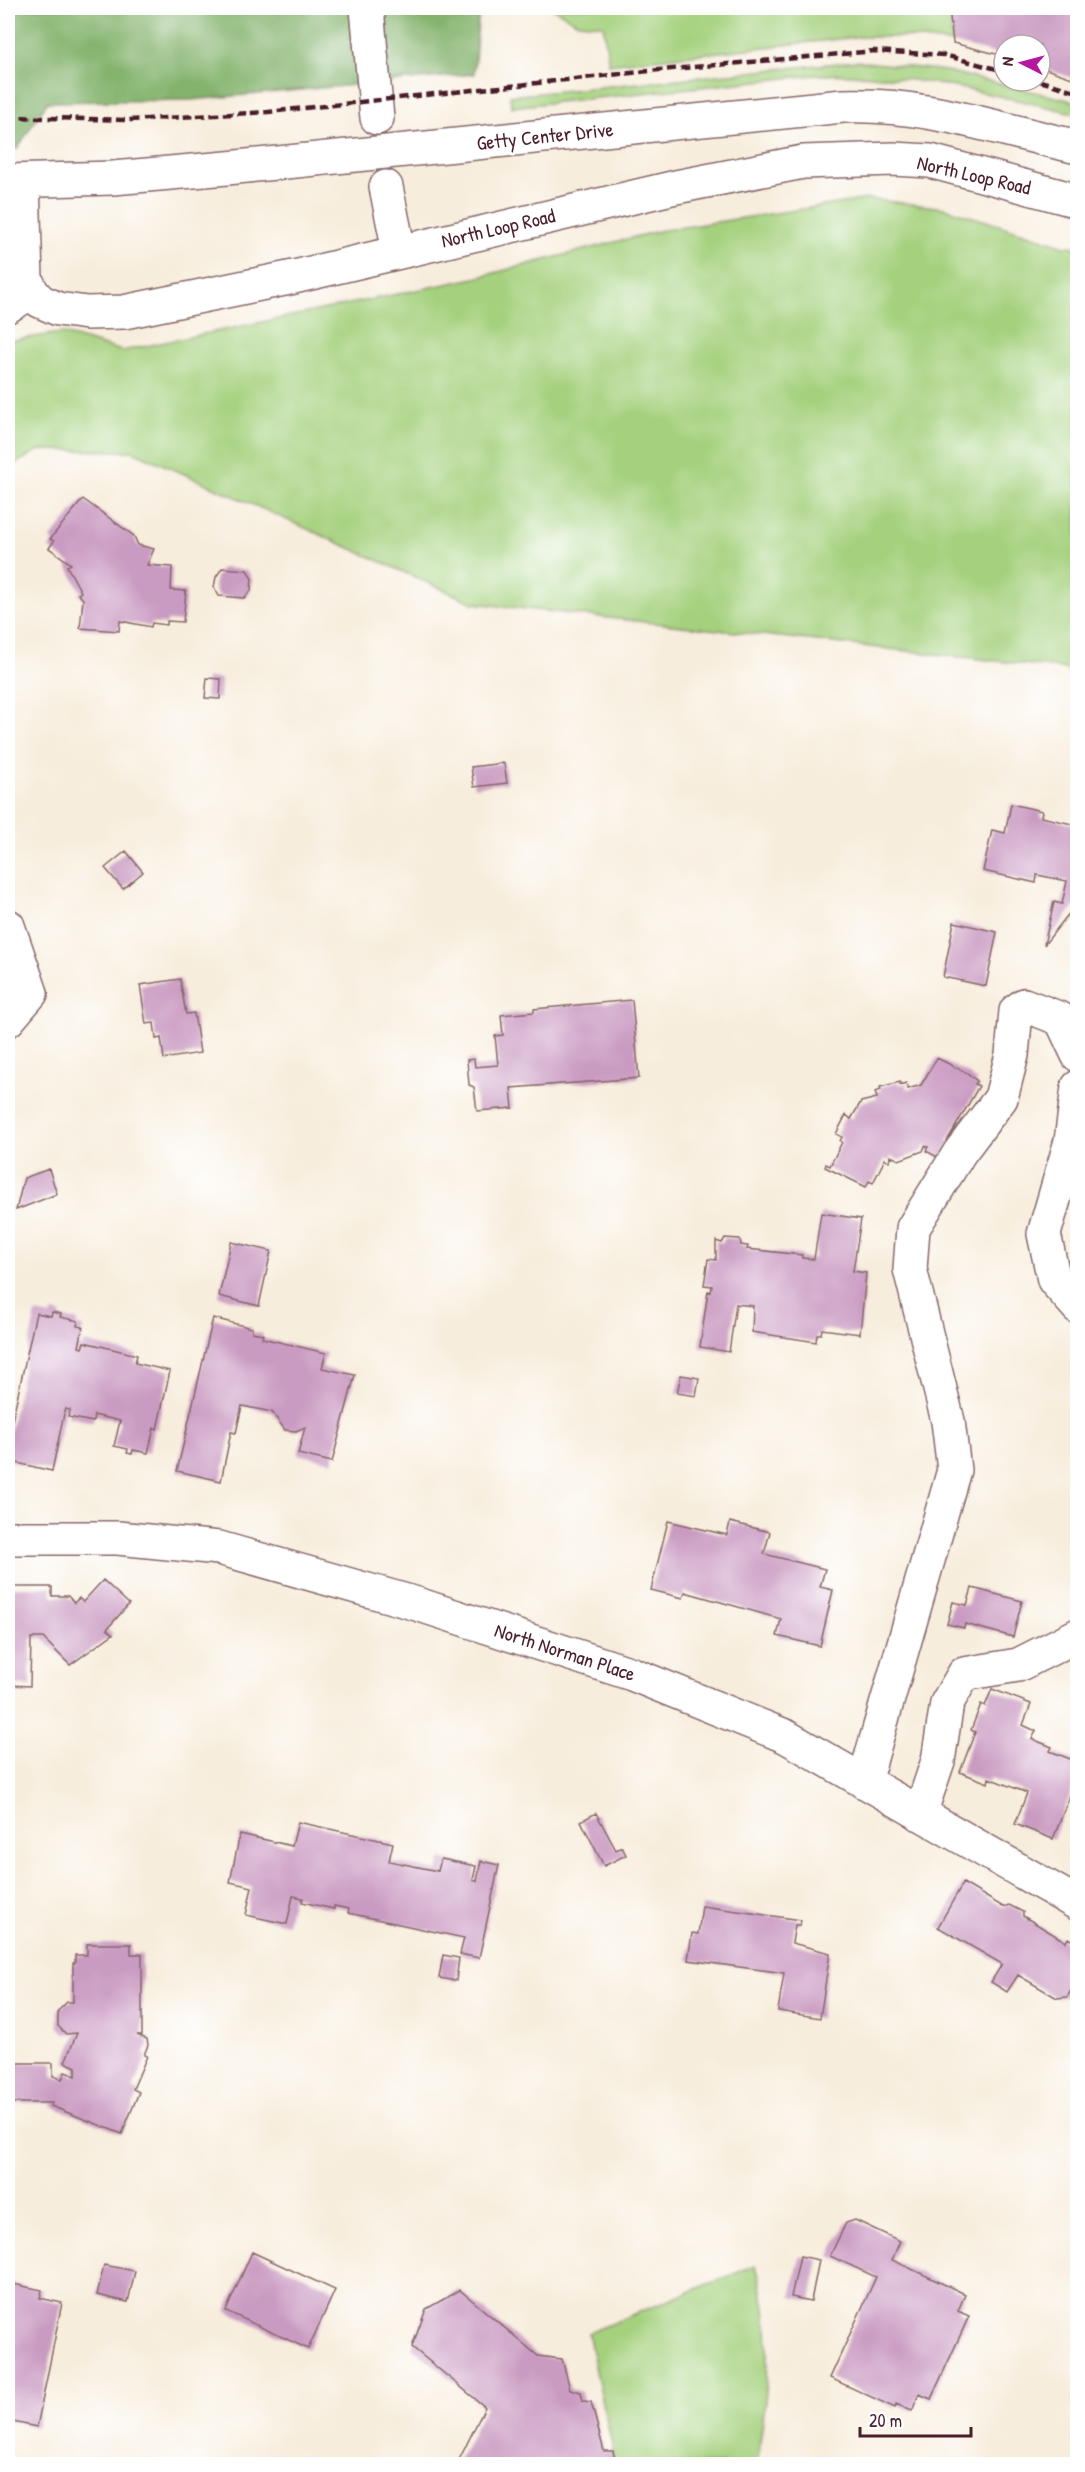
<svg xmlns="http://www.w3.org/2000/svg" width="1085" height="2472" font-family="'Patrick Hand',sans-serif">
<style>
.green{fill:#a5d17e;stroke:#787854;stroke-width:1.5}
.forest{fill:#84b36d;stroke:#67694c;stroke-width:1.5}
.building{fill:#ca9bc2}
.lines{fill:none;stroke-linecap:round;stroke-linejoin:round}
.minor-casing{stroke:#876769;stroke-width:36}
.minor{stroke:#fff;stroke-width:33}
.rail{stroke:#4a1f2b;stroke-width:4.5;stroke-dasharray:9 4.5;stroke-linecap:butt}
.labels{text-anchor:middle;stroke-width:6;stroke-linejoin:round;paint-order:stroke}
.street-label{font-size:20px;fill:#4a1f2b;stroke:#fff}
</style>
<rect width="100%" height="100%" fill="#fff"/>
<filter id="ink" filterUnits="userSpaceOnUse"><feTurbulence type="fractalNoise" baseFrequency=".0167" numOctaves="2"/><feDisplacementMap in="SourceGraphic" scale="12" xChannelSelector="R" yChannelSelector="G"/><feConvolveMatrix kernelMatrix="1 2 1 2 8 2 1 2 1" color-interpolation-filters="sRGB"/></filter>
<filter id="wash" filterUnits="userSpaceOnUse"><feTurbulence type="fractalNoise" baseFrequency=".008" numOctaves="4" result="noise"/><feDisplacementMap in="SourceGraphic" scale="24" xChannelSelector="R" yChannelSelector="G"/><feGaussianBlur stdDeviation="1.35" result="paint"/><feColorMatrix in="noise" values="0 0 0 0 0 0 0 0 0 0 0 0 0 0 0 0 0 1.4 0 .05"/><feComposite in="paint" operator="in"/></filter>
<g filter="url(#wash)">
<rect width="100%" height="100%" fill="#f7eddc"/>
<path class="green" d="M552,8h397l4,35 -46,-6h-49l-249,27 -6,-39 -25,-2z
M857,61l89,10 131,31v12c-87,-20 -171,-43 -262,-39l-304,32 -1,-11z
M869,199l76,9 120,38 12,1v427l-16,-6 -588,-65 -340,-152 -94,-1 -31,18v-127l53,-8 61,18 353,-73 183,-47z
M756,2265c20,71 11,128 1,199h-141l-28,-131z"/>
<path class="forest" d="M8,8h471l-5,66 -283,26 -144,2 -30,47 -9,-1z"/>
<g id="blocks">
<path class="building" d="M949,8h129v72l-38,-13v-22h-36v11l-51,-13z
M83,499l51,37 4,9 16,4 -7,16 25,2 -1,23 15,1 -3,31 -16,-1v4l-15,-2 -1,4 -31,-6 -1,10 -39,-3 3,-29 -5,-5 3,-2 -14,-26 4,-2 -22,-16 5,-7 -4,-2z
M222,568l25,2 5,9 -1,12 -7,7 -25,-2 -5,-9 2,-10z
M207,678l14,1 -1,20 -15,-1z
M504,763l3,20 -33,4 -3,-20z
M1011,804l31,7 -1,6 36,8 1,77 -34,43 10,-43 8,2 5,-23 -30,-6 -1,8 -53,-12 9,-41 13,3z
M126,851l17,21 -20,17 -18,-21z
M954,922l43,10 -11,54 -43,-9z
M180,979l6,35 8,-1 6,40 -36,6 -3,-21 -5,1 -2,-16 -8,1 -6,-39z
M632,1000l7,78 -128,10 2,20 -36,3 -3,-24 -5,-2 -2,-25 7,-1 1,8 23,-2 -3,-29 8,-1 -2,-20 33,-3v-3z
M937,1058l30,15 10,8 -2,3 4,2 -32,55 3,2 -9,16 -15,-8 2,-4 -3,-1 -2,5 -24,9 -8,-4 -2,5 -4,-2 -12,24 -4,-2 -3,6 -41,-20 1,-3 4,2 12,-24 -2,-1 2,-4 -6,-3 10,-19 5,4 10,-17 16,-4 -2,-6 6,-2 -1,-3 20,-5v3l6,-2 2,6 13,-4z
M49,1169l8,25 -41,16 8,-32z
M821,1213l40,6 -8,52 13,2 -6,61 -38,-5 -1,5h-4l-1,8 -64,-10 1,-26 -17,-2 -7,48 -29,-5 8,-56 3,1 1,-6 -8,-1 4,-26 8,1v-19l6,2 3,-5 15,1 1,6 7,1 -1,3 55,6v3l12,1z
M231,1242l40,9 -12,55 -40,-10z
M52,1312l9,2 -1,3 18,4 -1,5 6,1 -4,20 3,1 2,-6 53,13 -2,8 35,8 -13,58 -3,-1 -6,25 -15,-3 -1,4 -5,-1 1,-4 -14,-3 6,-25 -26,-6 -1,7 -25,-5 2,-7 -5,-1 -13,62 -44,-10v-22l28,-126 15,3z
M213,1318l39,10v4l11,2 -1,4 64,15 -4,15 33,7 -23,87 -34,-8 7,-27 -9,4 -11,-1 -13,-18 -30,-6 -6,27 -5,-1 -10,49 -44,-10z
M681,1375l18,3 -3,18 -19,-3z
M668,1521l59,14 3,-13 40,10 -6,22 61,15 -5,18 13,3 -13,56 -43,-10 4,-17 -96,-27 -2,6 -32,-8z
M103,1580l26,24 -22,25 6,5 -43,31 -27,-27h-12l-1,48 -22,-1v-98h44v9h16l6,7 5,-5 4,4z
M972,1588l50,13 -9,36 -48,-13 -1,4 -17,-4 6,-22 14,3z
M992,1689l39,15 -8,21 13,6 -4,8 20,8 -2,4 28,11v13l-25,64 -38,-15 12,-31 -38,-15 -1,5 -28,-11 15,-40 -4,-2 10,-26 4,2z
M596,1813l20,37 6,-3 4,8 -22,11 -23,-45z
M298,1822l95,21 -4,18 49,10 3,-12 35,7 -3,14 4,1 4,-20 18,4 -20,93 -19,-4 4,-16 -116,-25 1,-4 -15,-3v3l-32,-7 1,-4 -10,-2 -6,28 -41,-9 6,-28 -22,-5 10,-48 52,12z
M963,1883l40,24 6,-2 14,7v4l43,26 2,-4 10,6v42l-3,-2 -8,13 -10,1 -39,-23 -11,17 -16,-10 11,-18 -64,-37z
M702,1906l99,14 -1,5h-5l-3,18 38,10 -10,65 -42,-7 6,-38 -96,-13 4,-27 6,1z
M87,1944h44v10h11v81h-5l10,4 1,6 -4,10 3,1 -14,33 6,3 -17,42 -71,-28 1,-3h-44v-40h45v13l9,3 3,-7 11,4v-9l-11,-5 12,-29 -11,1 -8,-8v-15l9,-9h6v-39h2v-8h12z
M443,1955l16,3 -3,23 -17,-3z
M855,2220l45,21 -8,19 73,34 -7,17 11,5 -38,83 -12,-5 -7,17 -16,-7 -1,4 -65,-30 46,-101 -46,-21 16,-33z
M252,2252l83,38 -27,59 -82,-38z
M800,2256l19,4 -8,41 -20,-4z
M104,2265l31,6 -7,31 -31,-7z
M8,2283l34,7 -2,8 22,5 -25,124 -29,-6z
M460,2290l78,66 24,3 8,30 11,3 2,9 8,1 13,49h9l3,13h-159l28,-57 -73,-60 14,-38z"/>
</g>
</g>
<g filter="url(#ink)">
<use href="#blocks" fill-opacity="0" stroke="#876769" stroke-width="1.5"/>
<g class="lines">
<defs>
<path id="minor" d="M367,8l10,110
M8,181l105,-3 114,-10 616,-62c83,-3 154,23 235,41
M23,182l3,97 6,13 8,9 18,8 29,4 37,-1 170,-35 382,-90 127,-25 90,-3 37,2 148,40
M386,187l13,64
M8,306l24,-14
M8,926l23,67 -23,27
M1078,1087l-7,54 -27,93 10,46 24,27
M8,1538h110l101,10 198,56 215,70 153,62 293,168
M864,1782l90,-312 -6,-49 -38,-152 3,-41 47,-76 41,-54 11,-43 4,-44 8,-6 37,14 17,36
M920,1814l18,-53 9,-58 17,-29 54,-9 60,-30"/>
</defs>
<use href="#minor" class="minor-casing"/>
<use href="#minor" class="minor"/>
<path class="rail" d="M1040,81l38,11
M8,117l121,3 139,-8 381,-41 226,-20 69,4 60,16"/>
</g>
</g>
<g class="labels">
<g class="street-label">
<text transform="translate(545 136) rotate(-6)" y="7">Getty Center Drive</text>
<text transform="translate(974 175) rotate(13)" y="7">North Loop Road</text>
<text transform="translate(498 228) rotate(-13)" y="7">North Loop Road</text>
<text transform="translate(565 1652) rotate(18)" y="7">North Norman Place</text>
</g>
</g>
<rect width="1085" height="2472" fill="none" stroke="#fff" stroke-width="30"/>
<g transform="translate(1022 63) rotate(276)"><circle r="28" fill="#ffffff" stroke="#b7a5aa" stroke-width="1.5"/>
<path d="M0-4.5L10 22L0 15L-10 22Z" fill="#b5179e"/>
<text y="-9" font-size="16" font-weight="bold" text-anchor="middle" fill="#4a1f2b">N</text>
</g>
<path d="M860 2427v9h111v-9" fill="none" stroke="#4a1f2b" stroke-width="3"/>
<text x="869" y="2427" font-size="18" fill="#4a1f2b" stroke="#ffffff" stroke-width="4.5" paint-order="stroke">20 m</text>
</svg>
